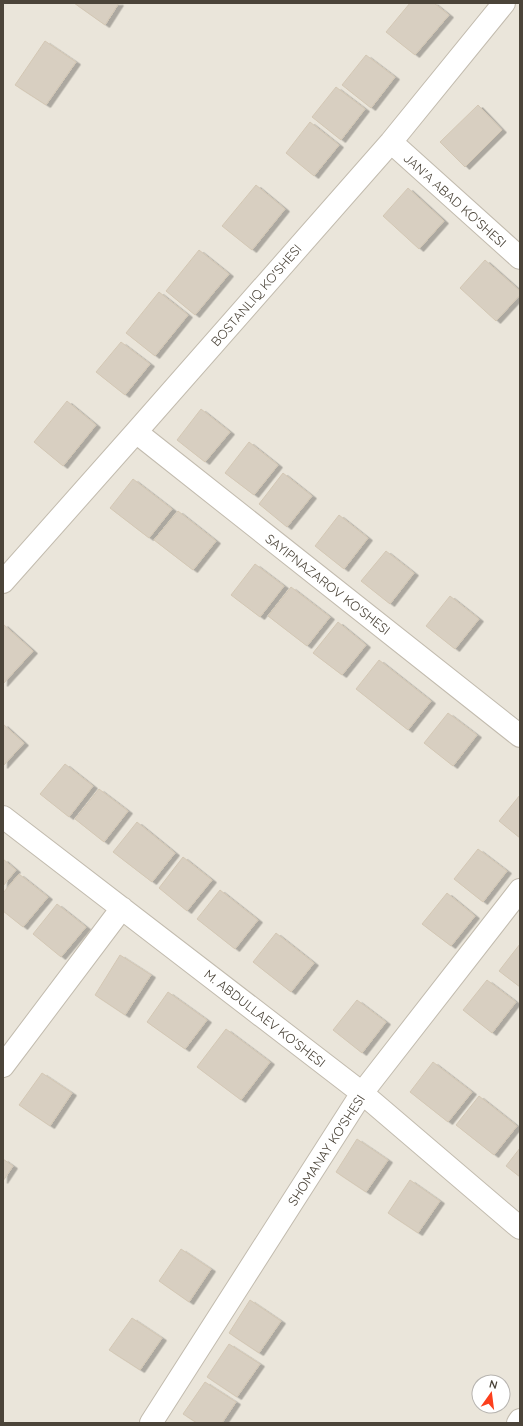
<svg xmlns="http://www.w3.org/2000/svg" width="523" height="1426" font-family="Quicksand,sans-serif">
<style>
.residential{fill:#eae5da;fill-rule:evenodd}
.building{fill:#d8cfc1;stroke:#d3c7b4;filter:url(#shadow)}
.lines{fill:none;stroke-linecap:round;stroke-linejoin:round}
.minor-casing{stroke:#c2bbae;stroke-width:24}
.minor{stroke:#fff;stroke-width:22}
.labels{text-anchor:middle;stroke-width:3.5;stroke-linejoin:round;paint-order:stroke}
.street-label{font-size:13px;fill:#4b4439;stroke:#fff}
</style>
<defs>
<filter id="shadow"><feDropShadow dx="4.5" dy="2.5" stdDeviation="0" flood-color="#0004"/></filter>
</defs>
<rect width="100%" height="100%" fill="#f6f3ec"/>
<path class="residential" d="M3,3h517v1420h-517zM479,1382h24v24h-24z"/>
<path class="building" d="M74,3h45l-14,22z
M410,3h24l15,12 -34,40 -29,-23z
M45,41l31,21 -30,43 -31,-20z
M366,55l29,22 -24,31 -29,-23z
M336,87l29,22 -24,31 -29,-23z
M478,105l24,25 -37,37 -25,-25z
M310,122l29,23 -25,31 -28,-23z
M256,185l29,24 -33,41 -30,-24z
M408,188l36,33 -25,28 -36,-33z
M199,250l30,24 -34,41 -29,-24z
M485,260l35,31v4l-24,26 -36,-33z
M159,292l29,23 -33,41 -29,-23z
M121,342l29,22 -25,31 -29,-23z
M67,401l29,24 -33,41 -29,-24z
M201,409l29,23 -25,30 -28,-22z
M249,442l29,23 -24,30 -29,-22z
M283,473l29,23 -25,31 -28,-23z
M133,479l39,30 -23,29 -39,-30z
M178,511l38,30 -23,29 -39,-30z
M339,515l29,23 -24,31 -29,-23z
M386,551l28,22 -24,31 -29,-23z
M255,564l29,22 -24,31 -29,-22z
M291,587l39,30 -23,29 -39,-30z
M450,596l29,23 -24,30 -29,-23z
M338,622l28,23 -24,30 -29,-22z
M3,624l30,27 -30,33z
M379,660l52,41 -23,29 -52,-41z
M448,713l29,22 -24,31 -29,-23z
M3,724l21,19 -21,23z
M65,764l28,22 -24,31 -29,-23z
M99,789l29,22 -24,31 -29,-23z
M520,795v43l-21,-17z
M137,822l38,31 -23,29 -39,-30z
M478,849l29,22 -24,31 -29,-23z
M183,857l29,23 -25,31 -28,-23z
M3,859l13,11 -13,16z
M19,874l29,23 -25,30 -20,-16v-18z
M220,890l38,30 -23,29 -38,-30z
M447,893l28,23 -24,30 -29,-22z
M57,904l29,23 -25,30 -28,-23z
M276,933l38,30 -23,29 -38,-30z
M520,944v43l-21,-16z
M120,955l31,20 -26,40 -30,-20z
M487,980l29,22 -24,31 -29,-23z
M168,992l39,28 -22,29 -38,-27z
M357,1000l29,22 -24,31 -29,-23z
M226,1029l44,33 -29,38 -44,-33z
M433,1062l39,30 -24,30 -38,-30z
M42,1073l30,20 -22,33 -31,-21z
M479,1096l38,30 -23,29 -38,-30z
M357,1139l31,21 -22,32 -30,-20z
M520,1148v29l-14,-11z
M3,1159l10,7 -10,15z
M410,1180l30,21 -22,32 -30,-20z
M181,1249l30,20 -22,33 -30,-21z
M250,1300l31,21 -22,32 -30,-20z
M132,1318l30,20 -22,32 -31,-20z
M229,1344l31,20 -23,33 -30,-20z
M205,1382l31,20 -14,21h-25l-14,-9z"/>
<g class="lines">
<defs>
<path id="minor" d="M391,142l129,116
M136,432l384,304
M3,582l133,-150 255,-290 113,-139
M3,817l359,276 158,135
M3,1066l119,-158
M151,1423l211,-330 158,-203
M518,1423l2,-3"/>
</defs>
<use href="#minor" class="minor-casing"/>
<use href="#minor" class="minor"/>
</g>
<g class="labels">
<g class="street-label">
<text transform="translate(455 200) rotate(42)" y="5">JAN'A ABAD KO'SHESI</text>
<text transform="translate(256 295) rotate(-49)" y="5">BOSTANLIQ KO'SHESI</text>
<text transform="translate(328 584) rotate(38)" y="5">SAYIPNAZAROV KO'SHESI</text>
<text transform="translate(265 1018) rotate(38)" y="5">M. ABDULLAEV KO'SHESI</text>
<text transform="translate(326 1150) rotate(-57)" y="5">SHOMANAY KO'SHESI</text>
</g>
</g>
<rect width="523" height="1426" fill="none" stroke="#4b4439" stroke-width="8"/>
<g transform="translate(491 1394) rotate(14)"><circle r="19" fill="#ffffff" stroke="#b7b4b0"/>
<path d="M0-3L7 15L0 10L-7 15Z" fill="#fc3f1d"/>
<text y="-6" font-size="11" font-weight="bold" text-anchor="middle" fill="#4b4439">N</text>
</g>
</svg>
